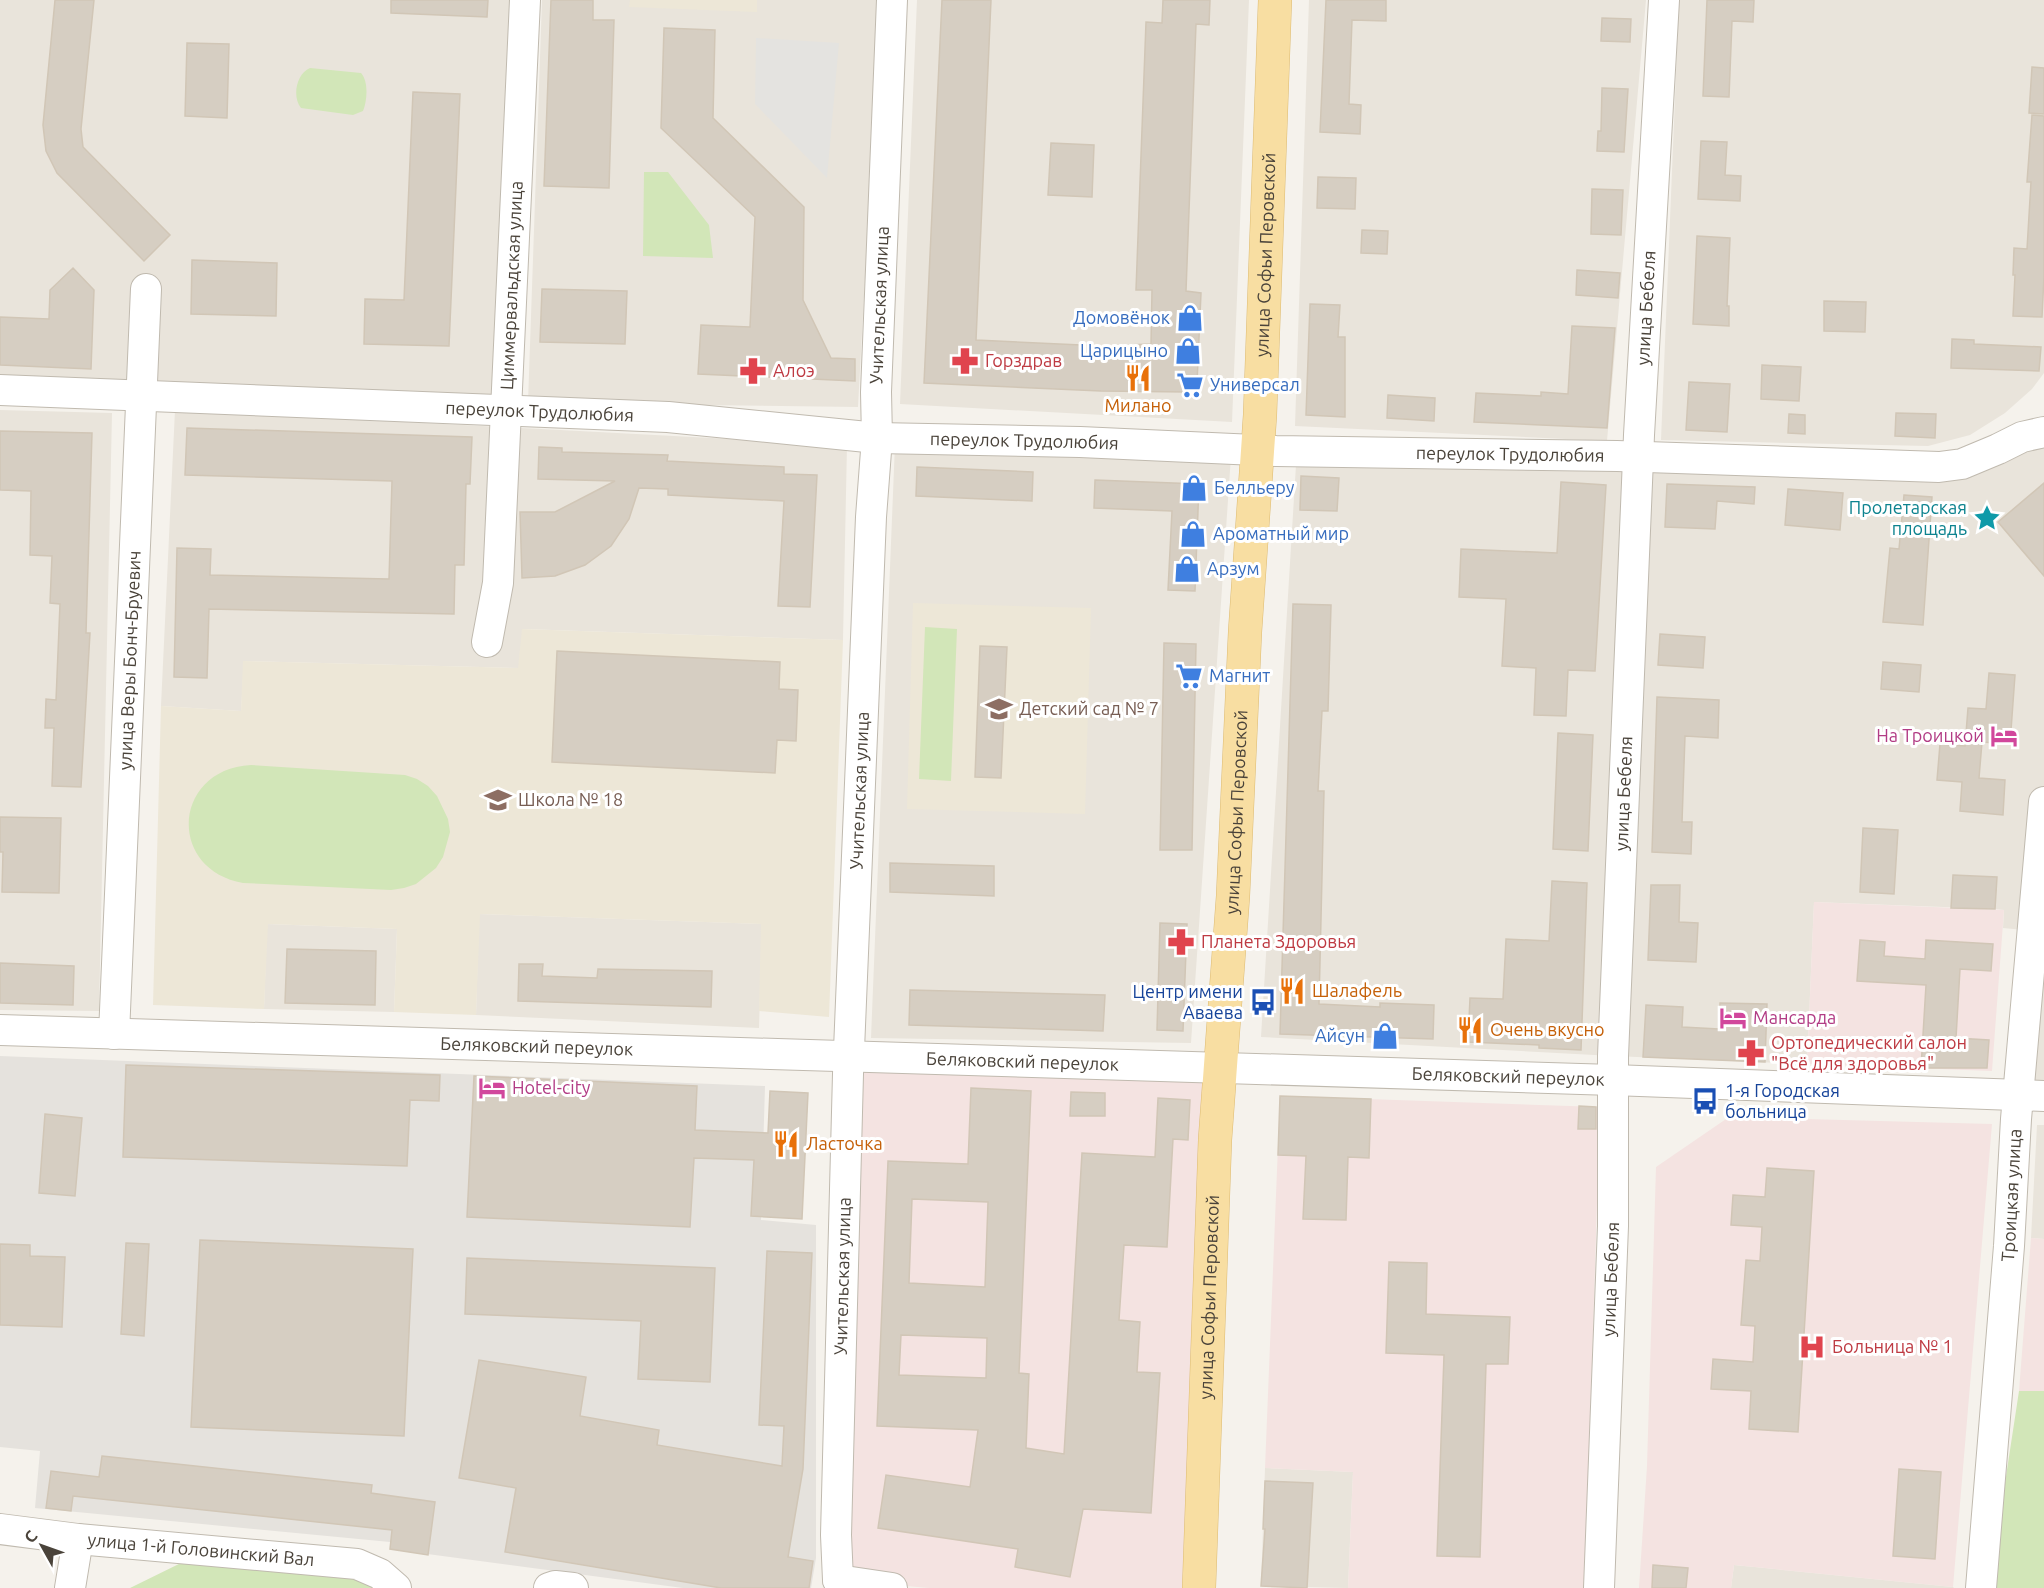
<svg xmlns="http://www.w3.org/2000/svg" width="2044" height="1588" font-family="Ubuntu,sans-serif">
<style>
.residential{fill:#e9e4db}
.industrial{fill:#e5e2dd}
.education{fill:#ede7d7}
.medical{fill:#f4e3e1}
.green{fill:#d2e6b8}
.parking{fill:#e4e3e0}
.building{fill:#d6cec2;stroke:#d1c6b6;stroke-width:1.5;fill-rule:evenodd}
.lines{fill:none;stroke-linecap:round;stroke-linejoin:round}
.minor-casing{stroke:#c0baaf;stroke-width:32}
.major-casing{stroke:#ddbb72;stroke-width:34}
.minor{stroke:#fff;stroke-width:30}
.major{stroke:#f8dea2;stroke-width:33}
.labels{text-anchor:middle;stroke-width:6;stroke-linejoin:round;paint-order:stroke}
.street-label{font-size:18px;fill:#4a433a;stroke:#fff}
.shop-label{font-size:18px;fill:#366cbe;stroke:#fff;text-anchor:start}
.health-label{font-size:18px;fill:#be3a42;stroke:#fff;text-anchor:start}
.food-label{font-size:18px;fill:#c56008;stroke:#fff;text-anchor:start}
.culture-label{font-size:18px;fill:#0d838f;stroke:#fff;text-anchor:end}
.education-label{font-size:18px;fill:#785e54;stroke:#fff;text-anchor:start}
.hotel-label{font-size:18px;fill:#b23c85;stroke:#fff;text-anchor:start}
.transit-label{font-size:18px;fill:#164399;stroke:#fff;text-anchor:end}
</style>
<rect width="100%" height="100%" fill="#f5f2ec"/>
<path class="residential" d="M0,0h512l-16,403 -496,-23z
M542,0h338l-22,407 -330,-4z
M917,0h332l-17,422 -332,-18z
M1309,0h337l-39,441 -312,-15z
M1679,0h365v373l-12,16 -27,24 -35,22 -42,11 -267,-6z
M0,410l112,3 -13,598 -99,-1z
M175,410l672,35 -4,195 -320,-11 -4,39 -275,-7 -3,50 -80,-5z
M2044,432v664l-26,-1 16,-164 -31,-3 1,-18 -9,-1 -181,-7 -7,162 -194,-8 -352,-19 35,-572 643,2z
M895,444l336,12 -40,587 -320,-5z
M479,914l283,10 -3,104 -283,-13z
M267,924l130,5 -3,83 -130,-3z
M2037,1125h7v114l-13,-1z
M1265,1468l88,4 -5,116 -87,-2z
M1734,1565l219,22 1,1h-223z"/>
<path class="industrial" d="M0,1056l765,30 -4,134 55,5v333l-5,30h-128l-293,-39v-7l-355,-34 5,-57 -40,-4z"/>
<path class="education" d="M630,0h127v12l-128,-5z
M913,603l178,5 -6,206 -178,-5z
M522,629l321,11 -14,377 -70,-6 2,-87 -281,-10 -4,101 -82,-3 3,-83 -129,-5 -4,85 -111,-4 8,-299 80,5 2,-50 275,7z"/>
<path class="medical" d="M1814,902l190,8 -12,161 -185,-7z
M849,1057l357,12 -24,519h-253l-91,-8z
M1280,1096l320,11 -15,481h-237l5,-116 -88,-4z
M1729,1117l263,7 -39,463 -219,-22 -3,23h-92l8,-122 9,-299z
M2031,1238l13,1v152h-25z"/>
<path class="green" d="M310,68l51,5c8,9 6,28 2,38l-10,4 -52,-7c-9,-11 -5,-34 9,-40z
M644,172h24l41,53 4,33 -70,-2z
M925,627l32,2 -6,152 -32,-2z
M251,765l154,10 12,4 11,7 9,10 11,23 2,13 -7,25 -7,11 -20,16 -12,4 -13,2 -148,-7c-77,-14 -70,-114 8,-118z
M2019,1391h25v197h-55z
M185,1561l139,3 54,24h-248z"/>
<path class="parking" d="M756,38l83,5 -12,135 -72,-74z"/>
<path class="building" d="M55,0h39l-13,129 2,18 87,88 -26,26 -87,-88 -11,-22 -3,-26z
M391,0h97l-1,17 -96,-4z
M551,0h42v20h21l-5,168 -65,-2z
M942,0h49l-15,340 127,6 48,-2 1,-54h-16l10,-268 16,1 1,-23h47l-1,25 -13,-1 -10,267 15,2 -4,90 -9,9 -87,-1 -177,-8z
M1326,0h60v21l-34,-1 -3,84 12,1 -1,29 -40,-2z
M1707,0h47l-1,22 -21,-1 -3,76 -26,-1z
M1602,18l29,1 -1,23 -29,-1z
M664,28l51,2 -2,88 91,89 -1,93 28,58 24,1v22l-157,-7 3,-49 49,2 5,-110 -94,-89z
M187,43l42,1 -2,74 -42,-2z
M2032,67l12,1v46l-15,-1z
M1602,88l26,1 -4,63 -27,-1 1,-20h3z
M413,92l47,2 -11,252 -85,-2 1,-45 39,1z
M2032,115l12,1v160l-2,41 -29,-1 2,-41h-2l1,-27 13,1 4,-67h-4z
M1701,141l26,1 -2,33 16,1 -1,25 -42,-2z
M1051,143l43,2 -2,52 -44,-2z
M1318,177l38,1 -1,31 -38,-1z
M1592,189l31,1 -2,45 -30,-1z
M1362,230l26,1 -1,23 -26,-1z
M1697,236l33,2 -3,68h2v20l-36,-2z
M192,260l85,3 -1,53 -85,-2z
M73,268l21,22 -3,79 -91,-4v-48l49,2 1,-29z
M1577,270l43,3 -2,25 -42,-3z
M542,289l85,2 -2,53 -85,-2z
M1824,301l42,1 -1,30 -41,-1z
M1310,304l30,1 -2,32h7v80l-39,-2z
M1572,326l43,2 -8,100 -133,-6 2,-29 65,3v-4l27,2z
M1952,339l22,1v4l67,3 -2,24 -88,-3z
M1762,365l39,2 -2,34 -38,-2z
M1689,382l41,2 -3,48 -41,-2z
M1388,395l47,3 -1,23 -47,-3z
M1896,413l40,1 -1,24 -40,-2z
M1789,414l16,1v19l-17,-1z
M187,428l285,9 -2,47h-4l-2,81h-9l-1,49 -245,-5 -2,69 -33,-1 3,-129 34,1 -1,26 179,4 3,-98 -207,-6z
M0,431l92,2 -6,200h4l-9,154 -29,-1 2,-58h-9l1,-29 10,1 4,-96 -10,-1 2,-47 -22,-1 1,-64 -31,-1z
M539,447l23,1v4l106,3 -1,6 117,6v7l33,1 -7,132 -32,-1 6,-105 -116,-6v-6l-29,-1 -10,31 -18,27 -26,19 -30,11 -33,2 -2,-66h35l60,-31 -77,-2z
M917,467l116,5 -1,29 -116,-5z
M1301,476l38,2 -2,33 -37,-1z
M1095,480l104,4 -4,107 -27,-1 4,-79 -78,-3z
M1561,482l45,3 -11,186 -27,-1 -2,46 -32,-1 2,-47 -34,-2 4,-67 -47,-2 2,-48 96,4z
M2044,483v93l-46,-54z
M1667,484l88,3 -1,17 -37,-3 -2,28 -50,-2z
M1788,489l55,4 -3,37 -55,-5z
M1904,495l28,2 -9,128 -40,-3 7,-74 9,1z
M1293,604l38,1 -3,106h-6l-4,80h6l-5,213 61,3v-4l54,2 -1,34 -153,-5z
M1660,634l45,3 -2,31 -45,-3z
M1164,643l32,1 -4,206h-32z
M980,646l27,1 -6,131 -26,-1z
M557,651l223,11 -1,27 19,1 -2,51 -19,-1 -2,33 -223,-11z
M1883,662l38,3 -2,27 -38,-3z
M1989,673l26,2 -5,69 -28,-2 -3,36 26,2 -2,35 -43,-4 2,-29 -25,-2 3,-36 25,2 3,-38 18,1z
M1657,697l62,3 -1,38 -33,-2 -3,86h10l-1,32 -39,-2z
M1558,733l35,2 -5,116 -35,-2z
M0,817l61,1 -2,75 -57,-1 1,-40h-3z
M1863,828l35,2 -4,64 -34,-2z
M890,863l104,3v30l-104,-4z
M1953,875l44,2 -2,32 -44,-1z
M1552,881l35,2 -6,167 -42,-2v-3l-71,-3 2,-44 33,1 3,-60 43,2z
M1651,885h29l-1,37 19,1 -2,39 -48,-2z
M1160,923l27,1 -4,107 -26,-1z
M1860,940l25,2 -1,14 41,3 1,-19 67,4 -2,27 -31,-2 -4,69 33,2 -2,28h-66l5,-83 -69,-4z
M287,949l89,2 -1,54 -90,-2z
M0,963l74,3 -1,39 -73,-2z
M519,964h24l-1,12 55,2 1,-9 114,2 -1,36 -193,-6z
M910,990l195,5 -2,36 -194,-6z
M1720,1003l47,1 -2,58 -122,-5 3,-52 37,2 -1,20 37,2z
M126,1065l314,10 -1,26 -29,-1 -3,66 -284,-9z
M474,1076l223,10 -2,44 73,3 2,-42 38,2 -6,126 -51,-3 3,-56 -60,-2 -4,69 -223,-10z
M971,1088l60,3 -12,282 10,1 -3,74 38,6 18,-301 73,4 3,-59 32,2 -2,40 -15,-1 -6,108 -43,-2 -5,75 21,2 -3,50 23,1 -9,140 -68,-4 -13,68 -55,-10 3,-18 -140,-21 8,-53 84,12 8,-57 -101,-4 11,-265 80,3zM912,1199l76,3 -3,85 -76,-4zM901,1335l86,3 -1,40 -87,-3z
M1071,1092l34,1v23h-35z
M1280,1096l91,3 -2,59 -21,-1 -2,63 -43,-1 3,-63 -28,-1z
M1579,1106l17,1v22h-18z
M45,1114l37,4 -7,78 -36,-3z
M1767,1168l47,3 -16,261 -49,-3 2,-38 -40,-2 2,-30 40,3 2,-36 -14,-1 5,-65 14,1 2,-34 -31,-2 2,-30 32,2z
M200,1240l213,9 -9,187 -213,-9z
M126,1243l23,1 -5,92 -23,-2z
M0,1244l30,1v11l35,1 -3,70 -62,-2z
M767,1251l45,2 -9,216 -15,88 25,4 -4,27h-88l-216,-36 11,-64 -57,-10 20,-118 107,17 -6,39 79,14 -2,15 125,21 2,-40 -25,-1z
M467,1258l248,10 -5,114 -72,-3 3,-58 -176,-7z
M1389,1262l38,1 -1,51 84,3 -2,47h-22l-6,193 -43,-1 7,-201 -58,-2z
M102,1456l270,29 -1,8 64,9 -7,53 -38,-6 2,-19 -319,-34 -2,15 -25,-3 5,-37 48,6z
M1899,1469l42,3 -6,87 -42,-3z
M1265,1481l48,2 -6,105 -46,-2 4,-57h-2z
M1653,1565l35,3 -2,20h-34z"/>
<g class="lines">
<defs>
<g id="minor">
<path id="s1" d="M0,390l668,27 209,21 203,4 196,9 341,5 322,11 23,-3 36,-15 24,-12 22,-5"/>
<path id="s2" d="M487,642l11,-59 27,-583"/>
<path id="s3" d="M0,1030l1613,50 431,16"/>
<path id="s4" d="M114,1034l32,-745"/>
<path id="s5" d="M0,1529l78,10 279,25 23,10 16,14"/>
<path id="s6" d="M838,1580l-2,-45 12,-461 23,-557 6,-79 -1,-46 16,-392"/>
<path d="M838,1580l54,8"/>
<path d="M70,1588l8,-49"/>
<path d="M549,1588l6,-2 18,2"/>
<path id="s7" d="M1599,1588l14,-362v-170l26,-621 25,-435"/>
<path id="s8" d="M1981,1588l28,-342 7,-127 28,-317"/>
</g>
<g id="major">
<path id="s9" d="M1199,1588l16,-448 18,-244 12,-264 15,-217 15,-415"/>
</g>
</defs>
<use href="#minor" class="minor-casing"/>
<use href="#major" class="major-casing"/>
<use href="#minor" class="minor"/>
<use href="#major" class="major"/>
</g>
<defs>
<symbol id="shop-bare" viewBox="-9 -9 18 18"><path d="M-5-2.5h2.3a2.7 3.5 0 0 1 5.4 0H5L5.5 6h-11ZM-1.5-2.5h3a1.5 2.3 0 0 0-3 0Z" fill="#3f7fe0" stroke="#fff" stroke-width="2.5" paint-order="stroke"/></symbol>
<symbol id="pharmacy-bare" viewBox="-9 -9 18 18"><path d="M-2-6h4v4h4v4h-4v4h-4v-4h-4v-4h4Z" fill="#e0444e" stroke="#fff" stroke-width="2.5" paint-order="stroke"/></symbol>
<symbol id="restaurant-bare" viewBox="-9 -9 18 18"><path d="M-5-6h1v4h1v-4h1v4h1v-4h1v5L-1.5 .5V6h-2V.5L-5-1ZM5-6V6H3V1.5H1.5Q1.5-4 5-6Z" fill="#e8710a" stroke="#fff" stroke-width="2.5" paint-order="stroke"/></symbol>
<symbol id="supermarket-bare" viewBox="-9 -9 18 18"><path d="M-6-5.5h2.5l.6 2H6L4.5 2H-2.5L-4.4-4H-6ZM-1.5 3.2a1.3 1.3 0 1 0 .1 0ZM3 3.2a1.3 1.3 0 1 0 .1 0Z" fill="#3f7fe0" stroke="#fff" stroke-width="2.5" paint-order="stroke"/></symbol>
<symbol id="sight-bare" viewBox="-9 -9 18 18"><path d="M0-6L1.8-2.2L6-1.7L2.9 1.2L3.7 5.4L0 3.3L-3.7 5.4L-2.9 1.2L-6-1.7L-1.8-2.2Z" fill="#0f9aa8" stroke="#fff" stroke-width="2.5" paint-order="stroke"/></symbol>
<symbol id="school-bare" viewBox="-9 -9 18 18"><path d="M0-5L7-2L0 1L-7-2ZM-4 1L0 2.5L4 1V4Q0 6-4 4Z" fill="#8d6e63" stroke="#fff" stroke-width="2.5" paint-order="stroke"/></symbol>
<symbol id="hotel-bare" viewBox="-9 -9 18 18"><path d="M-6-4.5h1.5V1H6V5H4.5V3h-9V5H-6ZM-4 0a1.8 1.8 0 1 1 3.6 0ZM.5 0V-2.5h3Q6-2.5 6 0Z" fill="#d1479c" stroke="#fff" stroke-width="2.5" paint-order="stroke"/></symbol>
<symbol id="bus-bare" viewBox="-9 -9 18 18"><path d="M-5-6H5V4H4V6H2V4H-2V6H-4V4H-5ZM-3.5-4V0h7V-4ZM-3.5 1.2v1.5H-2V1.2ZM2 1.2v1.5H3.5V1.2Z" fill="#1a4fb4" stroke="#fff" stroke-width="2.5" paint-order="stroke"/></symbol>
<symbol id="hospital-bare" viewBox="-9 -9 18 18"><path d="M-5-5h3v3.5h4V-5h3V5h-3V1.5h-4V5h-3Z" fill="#e0444e" stroke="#fff" stroke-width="2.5" paint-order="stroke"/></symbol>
</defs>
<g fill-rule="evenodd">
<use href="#shop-bare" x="1171" y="299" width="38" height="38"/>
<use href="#shop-bare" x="1169" y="332" width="38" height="38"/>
<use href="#pharmacy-bare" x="946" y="342" width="38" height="38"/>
<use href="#pharmacy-bare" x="734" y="352" width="38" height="38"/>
<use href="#restaurant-bare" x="1119" y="359" width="38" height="38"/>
<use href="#supermarket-bare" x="1171" y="366" width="38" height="38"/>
<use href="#shop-bare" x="1175" y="469" width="38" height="38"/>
<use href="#sight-bare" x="1968" y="499" width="38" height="38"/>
<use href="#shop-bare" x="1174" y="515" width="38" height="38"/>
<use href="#shop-bare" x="1168" y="550" width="38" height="38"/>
<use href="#supermarket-bare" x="1170" y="657" width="38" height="38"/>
<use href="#school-bare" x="980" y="690" width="38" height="38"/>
<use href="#hotel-bare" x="1985" y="717" width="38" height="38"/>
<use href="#school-bare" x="479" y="781" width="38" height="38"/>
<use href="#pharmacy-bare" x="1162" y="923" width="38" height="38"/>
<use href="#restaurant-bare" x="1273" y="972" width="38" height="38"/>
<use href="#bus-bare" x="1244" y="983" width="38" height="38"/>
<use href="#hotel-bare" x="1714" y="999" width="38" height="38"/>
<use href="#restaurant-bare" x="1451" y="1011" width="38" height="38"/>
<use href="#shop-bare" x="1366" y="1017" width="38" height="38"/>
<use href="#pharmacy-bare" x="1732" y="1034" width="38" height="38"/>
<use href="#hotel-bare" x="473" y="1069" width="38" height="38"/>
<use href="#bus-bare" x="1686" y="1082" width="38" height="38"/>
<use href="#restaurant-bare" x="767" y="1125" width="38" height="38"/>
<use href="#hospital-bare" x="1793" y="1328" width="38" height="38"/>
</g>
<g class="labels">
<g class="street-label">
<text dy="6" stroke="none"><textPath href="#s9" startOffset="1335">улица Софьи Перовской</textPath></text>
<text dy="6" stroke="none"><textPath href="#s2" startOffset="358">Циммервальдская улица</textPath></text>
<text dy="6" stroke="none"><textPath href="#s6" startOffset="1276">Учительская улица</textPath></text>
<text dy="6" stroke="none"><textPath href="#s7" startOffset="1281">улица Бебеля</textPath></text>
<text dy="6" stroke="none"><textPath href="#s1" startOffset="540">переулок Трудолюбия</textPath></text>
<text dy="6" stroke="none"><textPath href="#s1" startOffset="1026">переулок Трудолюбия</textPath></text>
<text dy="6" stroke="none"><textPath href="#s1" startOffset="1512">переулок Трудолюбия</textPath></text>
<text dy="6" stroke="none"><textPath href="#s4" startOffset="374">улица Веры Бонч-Бруевич</textPath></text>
<text dy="6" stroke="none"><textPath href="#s6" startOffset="790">Учительская улица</textPath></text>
<text dy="6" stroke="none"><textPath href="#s7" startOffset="795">улица Бебеля</textPath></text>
<text dy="6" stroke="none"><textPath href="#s9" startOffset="777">улица Софьи Перовской</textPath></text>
<text dy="6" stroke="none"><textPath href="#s3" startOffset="537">Беляковский переулок</textPath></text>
<text dy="6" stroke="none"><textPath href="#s3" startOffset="1023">Беляковский переулок</textPath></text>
<text dy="6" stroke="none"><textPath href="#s3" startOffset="1509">Беляковский переулок</textPath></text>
<text dy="6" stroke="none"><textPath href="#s8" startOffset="394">Троицкая улица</textPath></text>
<text dy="6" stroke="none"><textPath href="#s6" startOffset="304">Учительская улица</textPath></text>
<text dy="6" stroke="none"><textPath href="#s7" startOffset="309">улица Бебеля</textPath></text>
<text dy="6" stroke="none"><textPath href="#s9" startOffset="291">улица Софьи Перовской</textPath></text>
<text dy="6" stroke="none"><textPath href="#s5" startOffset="202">улица 1-й Головинский Вал</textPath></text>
</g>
<g class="shop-label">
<text x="1170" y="324" text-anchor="end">Домовёнок</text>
<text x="1168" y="357" text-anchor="end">Царицыно</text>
<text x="1210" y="391">Универсал</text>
<text x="1214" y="494">Белльеру</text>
<text x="1213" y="540">Ароматный мир</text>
<text x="1207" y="575">Арзум</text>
<text x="1209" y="682">Магнит</text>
<text x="1365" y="1042" text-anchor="end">Айсун</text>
</g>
<g class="health-label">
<text x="985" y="367">Горздрав</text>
<text x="773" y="377">Алоэ</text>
<text x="1201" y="948">Планета Здоровья</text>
<text x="1771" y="1049">Ортопедический салон<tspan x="1771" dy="21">"Всё для здоровья"</tspan></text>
<text x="1832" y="1353">Больница № 1</text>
</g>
<g class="food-label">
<text x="1138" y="412" text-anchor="middle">Милано</text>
<text x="1312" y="997">Шалафель</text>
<text x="1490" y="1036">Очень вкусно</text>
<text x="806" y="1150">Ласточка</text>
</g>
<g class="culture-label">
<text x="1967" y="514">Пролетарская<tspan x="1967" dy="21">площадь</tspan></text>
</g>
<g class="education-label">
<text x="1019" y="715">Детский сад № 7</text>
<text x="518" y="806">Школа № 18</text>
</g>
<g class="hotel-label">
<text x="1984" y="742" text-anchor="end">На Троицкой</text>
<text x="1753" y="1024">Мансарда</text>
<text x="512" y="1094">Hotel-city</text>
</g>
<g class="transit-label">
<text x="1243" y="998">Центр имени<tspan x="1243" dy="21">Аваева</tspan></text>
<text x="1725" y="1097" text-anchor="start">1-я Городская<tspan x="1725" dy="21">больница</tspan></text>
</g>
</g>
<g transform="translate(42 1546) rotate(310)" stroke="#ffffff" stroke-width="4.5" paint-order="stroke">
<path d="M0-4.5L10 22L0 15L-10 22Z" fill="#4a433a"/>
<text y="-9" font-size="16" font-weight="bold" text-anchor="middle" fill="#4a433a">С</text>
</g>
</svg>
